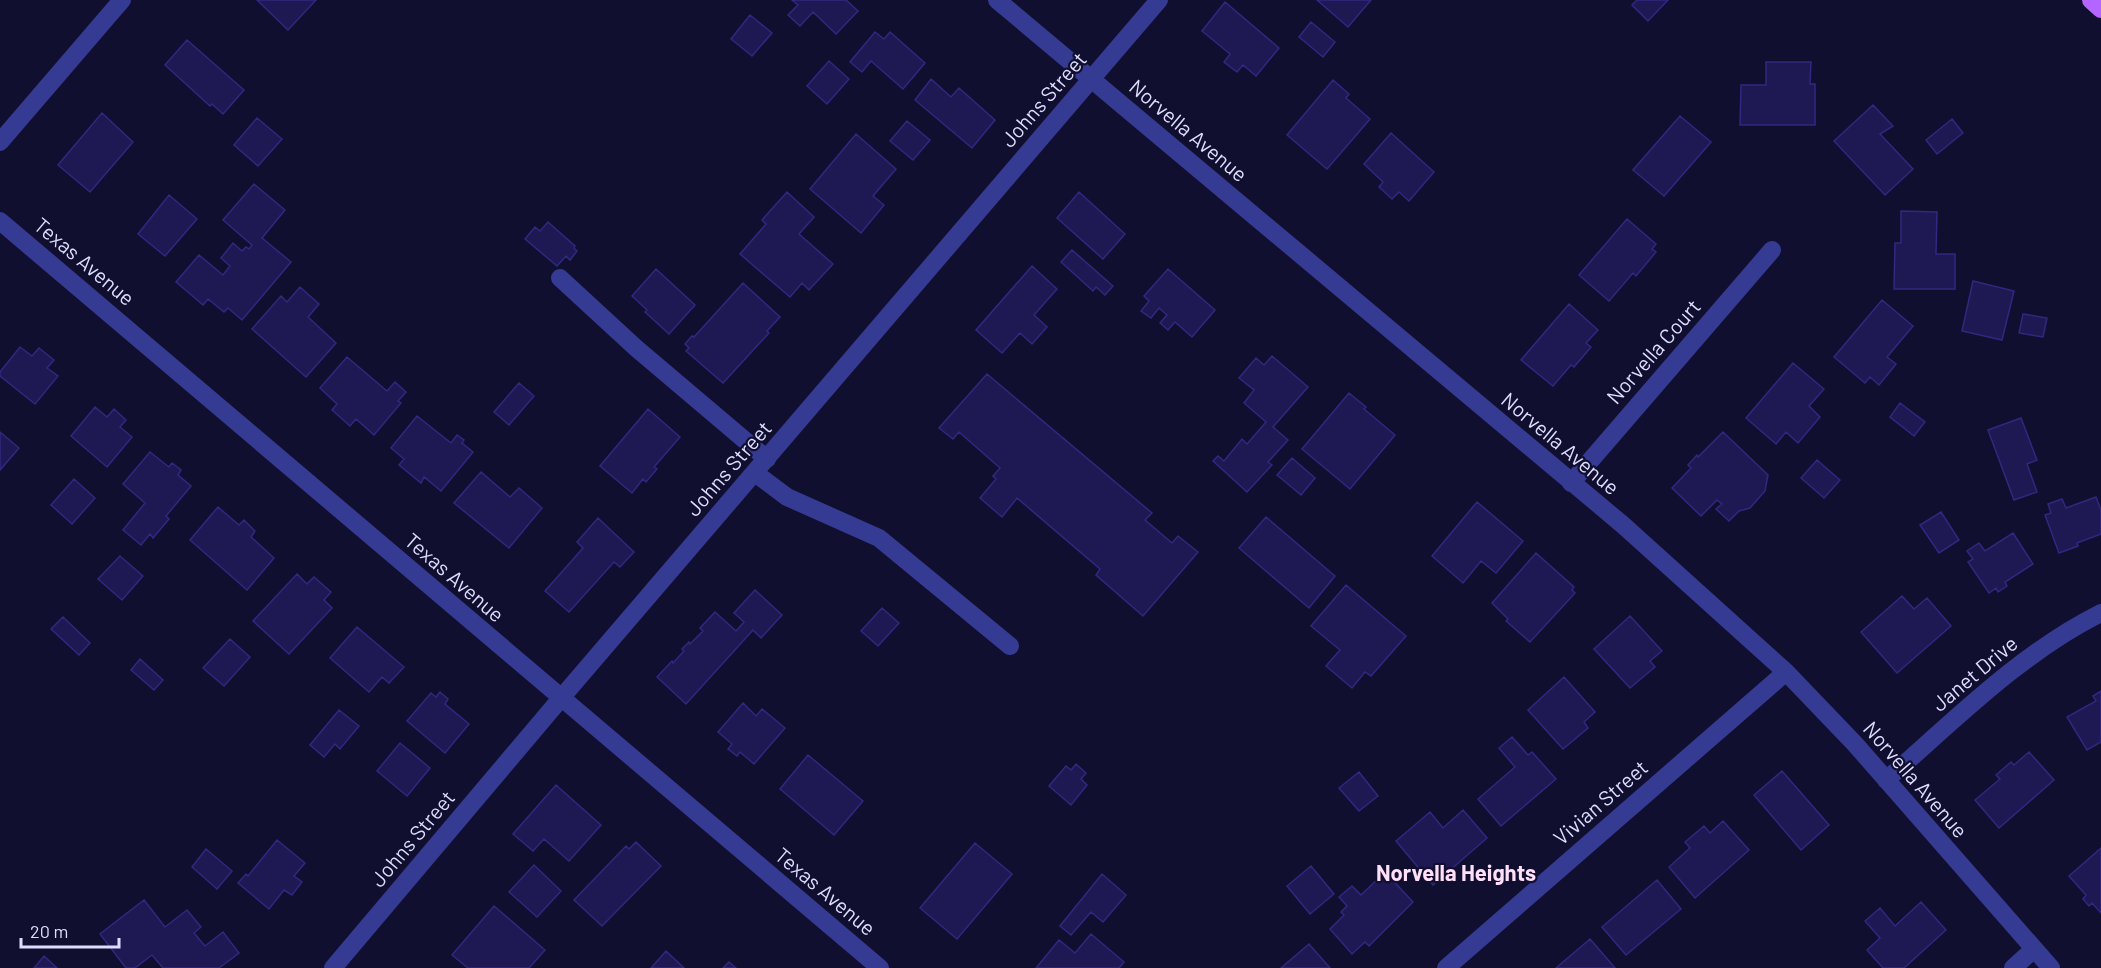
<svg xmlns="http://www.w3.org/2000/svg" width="2101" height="968" font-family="Barlow,sans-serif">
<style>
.building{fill:#1e1952;stroke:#302881;stroke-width:1.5}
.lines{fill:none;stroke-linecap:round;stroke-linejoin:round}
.lane{stroke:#353b93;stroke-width:18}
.street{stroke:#353b93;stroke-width:18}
.primary{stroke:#b464ff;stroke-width:18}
.labels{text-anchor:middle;stroke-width:4.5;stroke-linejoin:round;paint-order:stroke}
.street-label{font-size:21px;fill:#ddf;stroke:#110f2f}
.neighbourhood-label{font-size:22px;font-weight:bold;fill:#ffdff7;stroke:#110f2f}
</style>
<rect width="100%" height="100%" fill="#110f2f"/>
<path class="building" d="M257,0h59l-28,30z
M792,0h54l12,11 -22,23 -23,-22 -13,14 -12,-11 10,-10z
M1317,0h54l-23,27z
M1637,0h31l-20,21 -16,-16z
M1225,2l54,46 -23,28 -13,-11 -6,7 -13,-10 6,-8 -28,-23z
M750,15l22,18 -20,23 -21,-17z
M1311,22l24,20 -12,15 -24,-20z
M875,32l9,7 6,-7 35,31 -22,26 -32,-28 -9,11 -12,-10z
M187,40l57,50 -21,24 -11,-10 -2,2 -45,-41z
M829,61l20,18 -22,25 -20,-18z
M1766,62h45l-1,22h5v41h-75l1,-40h25z
M931,79l20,18 8,-9 36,32 -23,28 -57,-48z
M1333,80l16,14 -3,4 24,21 -43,50 -40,-34z
M1873,105l20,21 -13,8 33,35 -28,26 -51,-54z
M102,113l31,29 -43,50 -32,-27z
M1680,116l31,26 -47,54 -31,-26z
M257,118l25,21 -24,27 -24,-21z
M1952,119l11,14 -26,21 -11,-14z
M907,121l23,19 -17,20 -23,-19z
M1391,133l43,39 -25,29 -10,-9 -7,7 -13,-12 4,-5 -19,-18z
M856,134l40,35 -23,27 11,9 -23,28 -51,-44z
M254,184l31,26 -23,28 29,24 -49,58 -14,-12 -4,4 -16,-13 -5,6 -27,-23 23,-27 24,20 7,-9 -9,-8 12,-15 9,8 4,-4 3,2 3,-4 -29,-25z
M787,192l27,25 -15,17 34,30 -24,26 -7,-7 -12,14 -50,-43 26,-30 -4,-4z
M1079,192l46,42 -22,25 -46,-41z
M169,195l28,24 -32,37 -27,-22z
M1901,211l36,1 -1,42h19v35h-61l1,-46h6z
M1627,219l29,25 -4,5 4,3 -20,24 -3,-3 -24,28 -30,-26z
M548,222l27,24 -1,2 3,3 -7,9 -4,-4 -9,10 -32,-27 10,-12 5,4z
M1072,250l41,36 -8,9 -9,-8 -3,4 -32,-29z
M1032,266l25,23 -23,26 13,12 -15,17 -12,-11 -18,20 -26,-23z
M656,269l39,36 -26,29 -24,-22 2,-2 -15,-14z
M1168,269l47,41 -23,27 -17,-15 -7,8 -8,-7 7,-8 -8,-7 -8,10 -10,-7 8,-10 -5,-5z
M1973,281l41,10 -12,49 -40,-9z
M743,283l37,34 -13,14 2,2 -46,50 -37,-32 3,-3 -4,-4 7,-8 2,1z
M300,287l19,17 -11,13 28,26 -30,34 -54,-48 29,-33 6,6z
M1882,300l31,26 -26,31 9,7 -17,21 -9,-8 -5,6 -31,-26z
M1569,304l29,26 -12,13 5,4 -17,20 -3,-2 -18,21 -32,-26z
M2023,314l24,4 -4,19 -24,-4z
M20,347l12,9 7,-8 15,12 -7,8 11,8 -23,28 -35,-28v-4z
M1272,356l36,31 -35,40 15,13 -20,22 4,3 -25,27 -34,-31 5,-5 6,5 18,-22 5,5 19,-22 -22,-19 10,-13 -15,-12 17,-20 8,7z
M347,357l40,34 8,-9 11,10 -8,9 3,2 -27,32 -18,-16 -6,7 -18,-16 5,-6 -17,-16z
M1793,363l31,26 -15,17 11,11 -22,26 -12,-11 -10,12 -30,-26z
M987,374l165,139 -7,7 27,23 6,-7 20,16 -55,64 -47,-41 4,-6 -83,-71 -15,19 -22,-19 16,-19 -3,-3 7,-8 -41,-36 -6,7 -14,-11z
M519,383l15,13 -25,29 -15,-13z
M1349,393l17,14 -2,2 31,26 -45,54 -48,-40z
M1900,403l25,19 -11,14 -24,-19z
M95,407l12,10 7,-8 12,11 -6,7 12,10 -25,30 -36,-31z
M648,409l32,28 -26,30 3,2 -11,13 -3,-3 -11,14 -32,-27z
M417,416l34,27 6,-8 7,5 -2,3 11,9 -32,39 -17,-14 -3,6 -22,-18 5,-6 -13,-11z
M2021,418l16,42 -10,4 10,28 -23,8 -26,-70z
M0,432l19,16 -19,22z
M1723,432l45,43 -3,16 -15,17 -11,3 -10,10 -13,-12 6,-5 -5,-4 -16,16 -29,-28 19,-20 -3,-3 9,-10 1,2z
M150,452l19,15 3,-4 9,7 -3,5 13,11 -25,30 3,3 -16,19 -3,-4 -9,11 -18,-15 22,-27 -22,-19z
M1292,458l23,20 -14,17 -24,-20z
M1817,460l23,20 -16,18 -23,-20z
M481,472l29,25 9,-9 23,20 -33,40 -55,-45z
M74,479l21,19 -23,26 -21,-19z
M2096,497l5,13v24l-24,9 1,3 -19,7 -14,-38 6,-2 -3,-9 14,-5 4,9z
M1477,502l46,39 -27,32 -15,-12 -18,22 -31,-27z
M218,507l21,18 5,-5 11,11 -4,6 23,21 -27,32 -57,-50z
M1941,512l18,28 -20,13 -19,-28z
M1266,517l69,59 -26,32 -70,-60z
M598,518l36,34 -14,15 -6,-5 -45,50 -24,-21 38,-43 -6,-6z
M2013,533l20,31 -28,18 2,4 -9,6 -2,-4 -7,5 -21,-31 5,-3 -6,-8 12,-8 6,8z
M1536,553l38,34 -2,3 3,3 -45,49 -24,-21 2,-2 -16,-16z
M120,556l23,20 -21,24 -24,-21z
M297,574l10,10 7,-7 17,15 -7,8 8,8 -43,46 -36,-33z
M1346,585l60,51 -35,40 -6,-4 -13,16 -26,-22 14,-16 -29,-24z
M755,590l27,25 -21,23 -8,-8 -67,74 -29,-27 15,-16 1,2 11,-12 -2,-2 7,-7 1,2 13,-13 -3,-3 15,-16 21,19 8,-9 -10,-9z
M1902,596l12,13 13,-11 24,28 -54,47 -36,-41z
M882,608l17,15 -21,23 -17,-15z
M1630,616l32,35 -12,10 5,6 -25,21 -36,-39z
M63,617l27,26 -11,12 -28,-26z
M357,627l47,40 -15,16 -7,-6 -13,15 -39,-34z
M230,639l20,18 -26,29 -21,-18z
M140,659l23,21 -9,10 -23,-20z
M1564,677l31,35 -11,10 4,6 -25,21 -35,-39z
M2101,691v51l-14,8 -20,-33 29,-16 -3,-5z
M440,692l8,7 -3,5 24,20 -24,29 -38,-32 24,-28 5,4z
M743,703l13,13 6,-7 23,19 -31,36 -14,-12 -3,4 -9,-7 4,-5 -14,-12z
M339,710l20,16 -19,23 -5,-5 -11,13 -14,-12z
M1512,737l16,18 4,-3 24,27 -55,47 -23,-27 37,-32 -16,-19z
M400,743l30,25 -23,28 -30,-25z
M2029,752l25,28 -55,48 -24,-28 25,-21 -4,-4 15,-13 3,3z
M808,755l55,46 -29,34 -54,-46z
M1076,764l10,9 -5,6 6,6 -16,20 -22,-19 17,-20 5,4z
M1782,771l47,54 -28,25 -47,-55z
M1359,772l19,24 -19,15 -20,-23z
M556,785l45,40 -32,36 -25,-22 -11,12 -20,-17z
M1463,810l24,28 -54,47 -37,-44 34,-29 13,16z
M1723,821l26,29 -54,48 -26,-31 21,-19 -5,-6 19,-16 6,7z
M277,840l28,23 -11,13 8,6 -10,13 -8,-5 -15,19 -31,-26 8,-9 2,2z
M636,842l25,24 -59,60 -28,-26 52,-54 3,3z
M975,843l37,31 -55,65 -37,-31z
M2101,848v65l-9,-10 -3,3 -6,-7 3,-4 -17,-19z
M206,849l26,22 -15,18 -25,-22z
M534,865l27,26 -24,26 -28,-25z
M1311,866l23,28 -24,20 -23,-28z
M1385,872l28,30 -44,44 -4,-4 -13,12 -22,-25 14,-14 -3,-3 6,-6 -8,-9 13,-11 9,9z
M1102,874l24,21 -23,27 -12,-10 -20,23 -11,-9z
M1657,880l24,29 -55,46 -24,-28z
M144,900l21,27 22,-17 14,17 -7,6 11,13 18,-14 16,21 -20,15h-56l-11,-13 -17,13h-9l-26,-34z
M1921,902l25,28 -42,38h-21l-16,-18 13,-12 -15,-17 15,-13 15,18z
M494,906l51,44 -16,18h-61l-16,-13z
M1091,934l33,28 -5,6h-83l23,-28 16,13z
M1590,939l25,29h-59z
M1309,944l21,24h-49z
M666,951l18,17h-33z
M44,956l13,12h-23z
M729,962l7,6h-13z"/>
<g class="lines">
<path class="lane" d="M560,278l76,70 131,111
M755,473l32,24 92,41 131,108"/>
<path class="street" d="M997,0l626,525 163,147 69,72 196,224
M0,142l122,-142
M0,221l880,747
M1571,483l201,-233
M1886,780c68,-59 133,-126 215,-167
M333,968l229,-271 597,-697
M1446,968l340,-296
M2013,968l21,-19"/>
<path class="primary" d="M2091,0l10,9"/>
</g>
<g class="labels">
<g class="street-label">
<text transform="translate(1044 100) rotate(-49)" y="7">Johns Street</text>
<text transform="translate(1188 131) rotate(40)" y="7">Norvella Avenue</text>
<text transform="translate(84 262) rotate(40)" y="7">Texas Avenue</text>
<text transform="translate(1654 352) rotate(-49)" y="7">Norvella Court</text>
<text transform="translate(1560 444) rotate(40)" y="7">Norvella Avenue</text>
<text transform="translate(729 469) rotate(-49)" y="7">Johns Street</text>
<text transform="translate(454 578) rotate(41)" y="7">Texas Avenue</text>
<text transform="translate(1975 674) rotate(-40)" y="7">Janet Drive</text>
<text transform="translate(1915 780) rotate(49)" y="7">Norvella Avenue</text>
<text transform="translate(1601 803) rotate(-41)" y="7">Vivian Street</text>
<text transform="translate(413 839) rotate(-50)" y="7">Johns Street</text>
<text transform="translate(825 892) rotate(40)" y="7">Texas Avenue</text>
</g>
<g class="neighbourhood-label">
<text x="1456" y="881">Norvella Heights</text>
</g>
</g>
<path d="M21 938v9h98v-9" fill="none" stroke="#ddddff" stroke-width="3"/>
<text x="30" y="938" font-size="18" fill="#ddddff" stroke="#110f2f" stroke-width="4.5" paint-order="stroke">20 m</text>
</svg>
